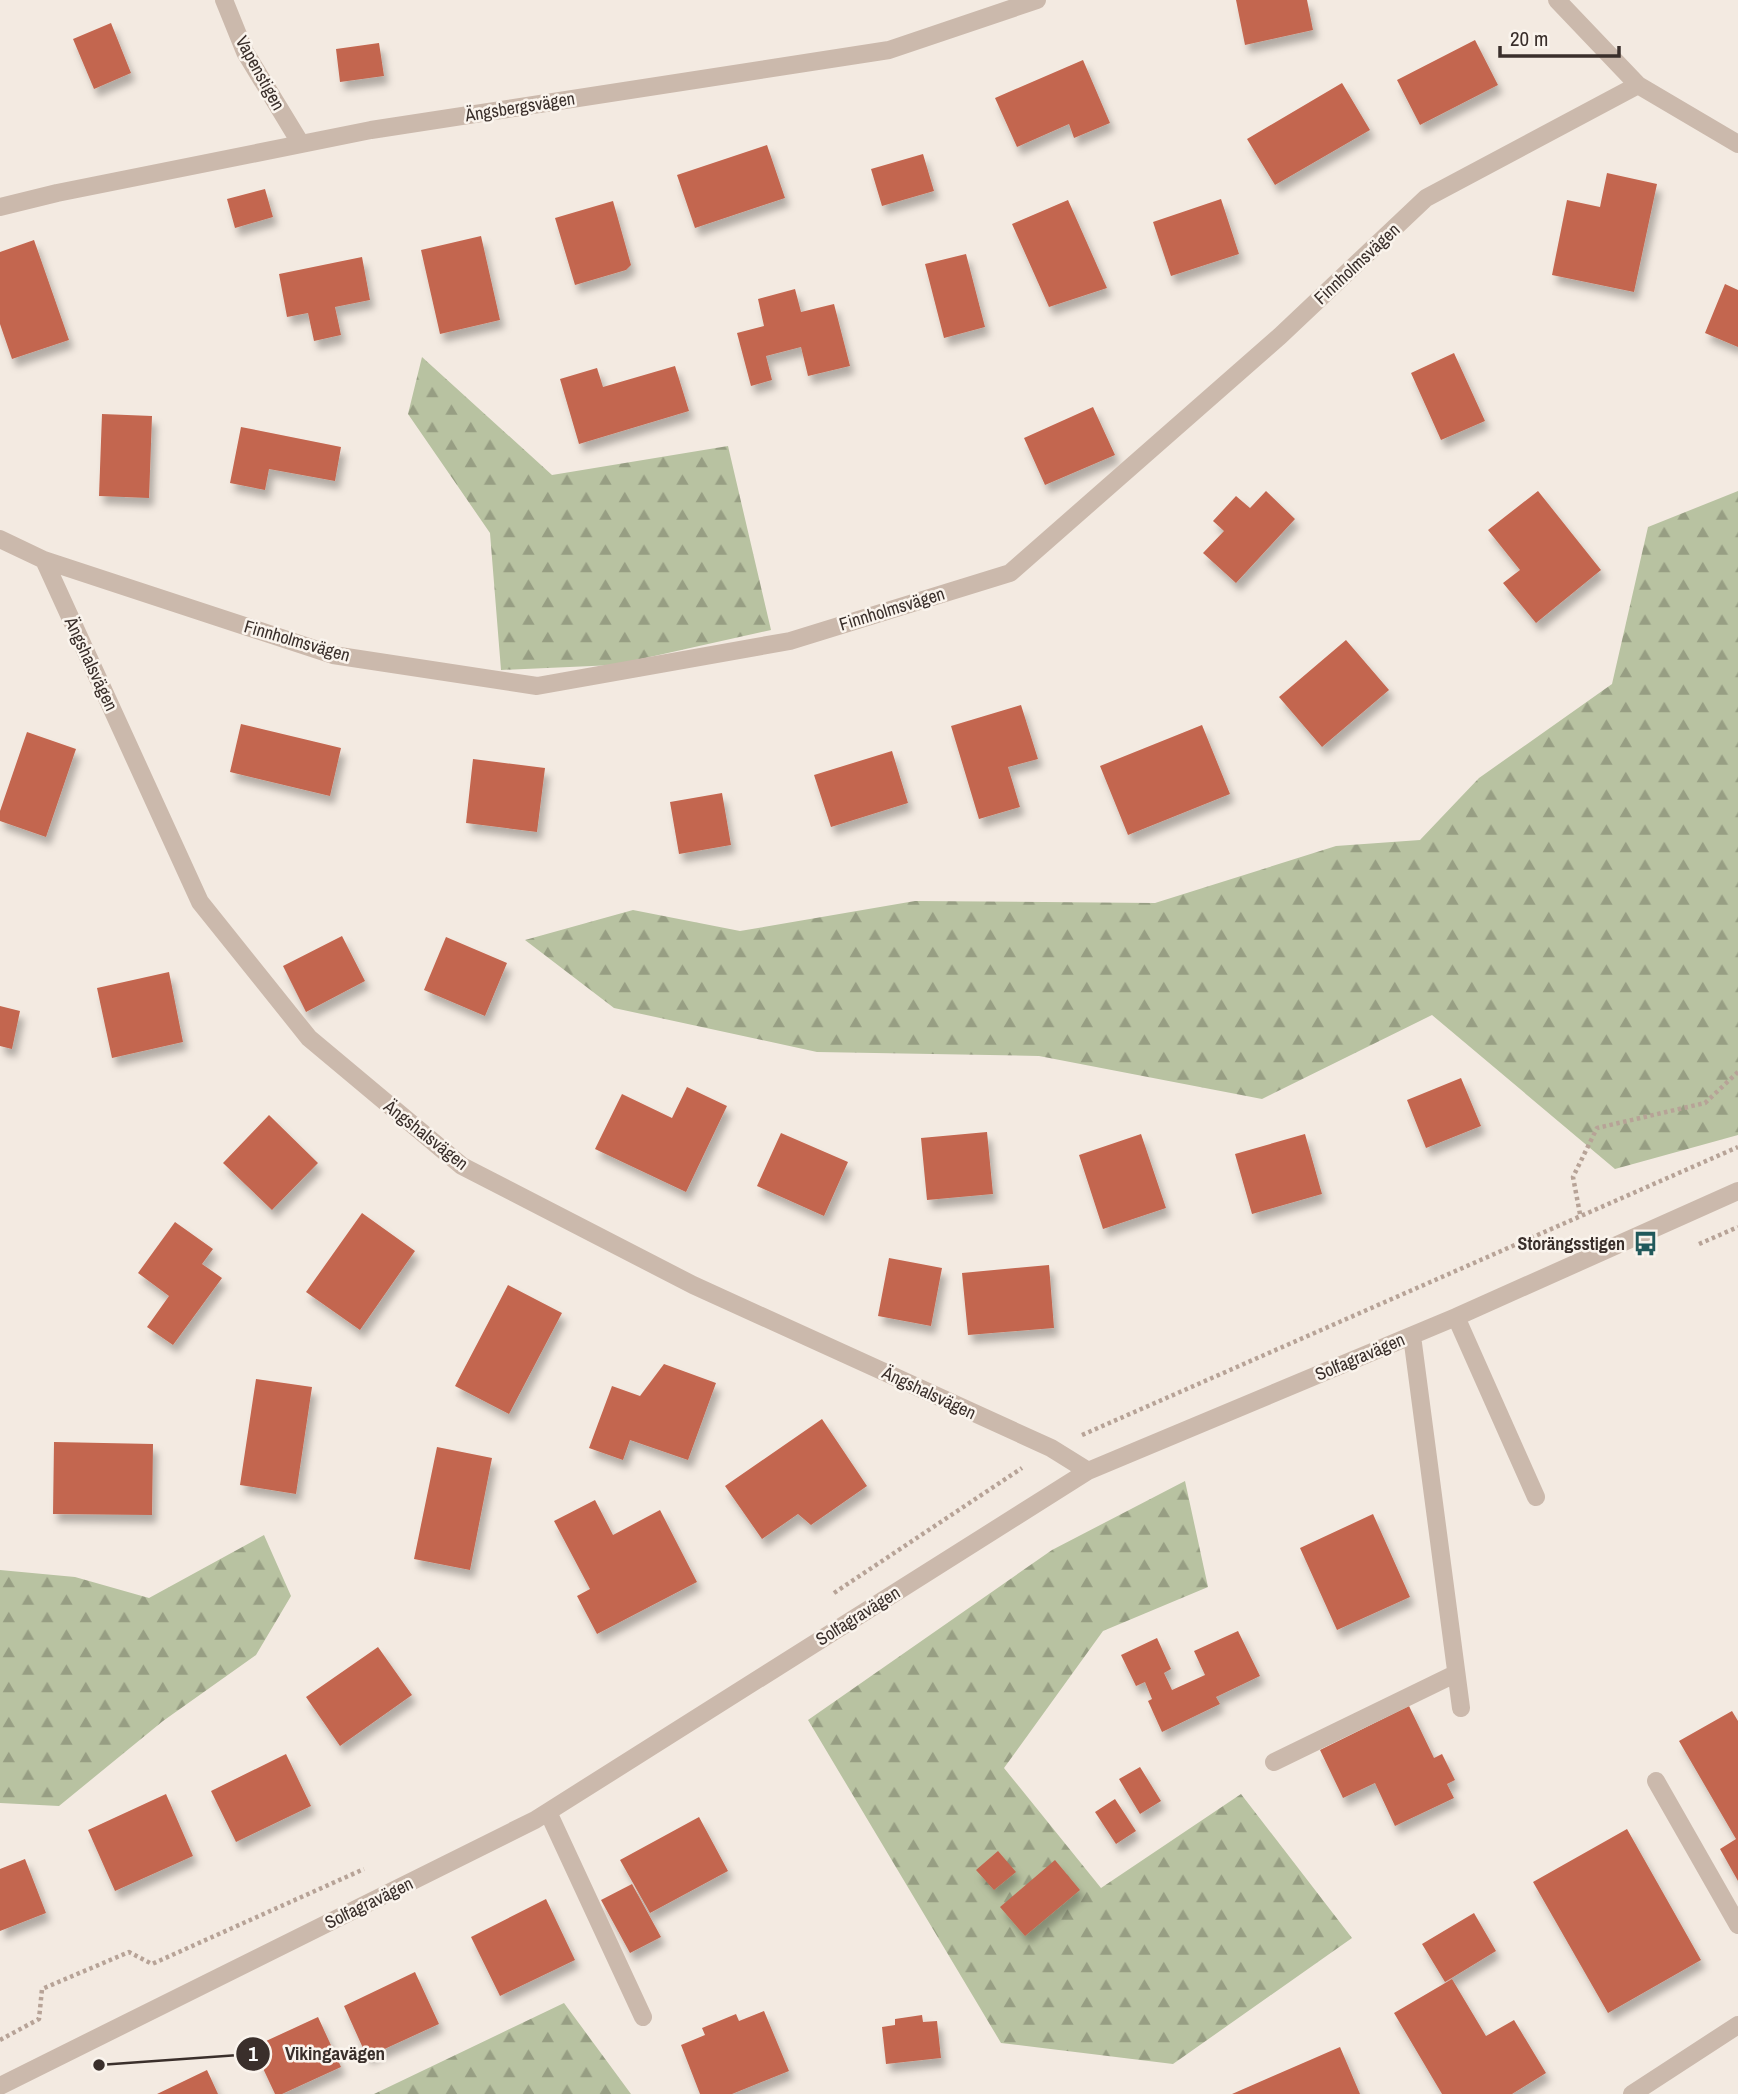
<svg xmlns="http://www.w3.org/2000/svg" width="1738" height="2094" font-family="'Archivo Narrow',sans-serif">
<style>
.forest{fill:url(#forest-firs)}
.building{fill:#c3664f;filter:url(#shadow)}
.lines{fill:none;stroke-linecap:round;stroke-linejoin:round}
.path{stroke:#b7a397;stroke-width:4.5;stroke-dasharray:3.5 3.5;stroke-linecap:butt}
.minor{stroke:#cbb9ac;stroke-width:18}
.labels{text-anchor:middle;stroke-width:5;stroke-linejoin:round;paint-order:stroke}
.street-label{font-size:18px;fill:#3a2f2b;stroke:#faf4ed}
.poi-label{font-size:18px;font-weight:bold;fill:#3a2f2b;stroke:#faf4ed;text-anchor:end}
.leader{fill:none;stroke:#3a2f2b;stroke-width:2.5}
.callout-dot{fill:#3a2f2b;stroke:#faf4ed;stroke-width:2.5}
.mark-label{font-size:21px;text-anchor:middle;font-weight:bold;fill:#fff}
.callout-label{font-size:19px;text-anchor:middle;font-weight:bold;fill:#3a2f2b;stroke:#faf4ed;stroke-width:5;stroke-linejoin:round;paint-order:stroke}
</style>
<defs>
<pattern id="forest-firs" width="22" height="20" patternUnits="userSpaceOnUse" patternTransform="scale(1.75)"><rect width="22" height="20" fill="#b8c2a1"/><path d="M5 1l3.5 6h-7zM16 11l3.5 6h-7z" fill="#979e83"/></pattern>
<filter id="shadow"><feDropShadow dx="4.5" dy="8" stdDeviation="3.5" flood-color="#0004"/></filter>
</defs>
<rect width="100%" height="100%" fill="#f3eae1"/>
<path class="forest" d="M422,357l130,118 176,-29 43,184 -157,35 -113,5 -11,-137 -82,-119z
M1738,491v644l-123,34 -183,-154 -170,84 -223,-43 -222,-4 -203,-44 -89,-68 108,-30 107,21 175,-30 240,2 181,-57 84,-6 59,-62 133,-94 36,-157z
M1185,1481l23,106 -105,44 -99,137 97,120 140,-94 111,144 -179,126 -172,-21 -193,-323 244,-170z
M264,1535l27,61 -35,59 -93,66 -104,85 -59,-3v-233l75,7 74,21z
M564,2003l67,91h-257z"/>
<path class="building" d="M1236,0h71l6,30 -68,15z
M111,23l20,50 -37,16 -21,-50z
M1475,40l23,45 -78,40 -23,-45z
M379,43l5,33 -44,6 -4,-33z
M1083,60l27,63 -36,15 -5,-14 -52,23 -22,-49z
M1342,83l28,47 -95,55 -28,-46z
M767,145l18,53 -90,30 -18,-53z
M923,154l11,37 -52,15 -11,-37z
M1607,173l50,11 -23,108 -82,-17 15,-75 33,7z
M265,189l8,28 -38,11 -8,-29z
M1221,199l18,55 -68,22 -18,-54z
M1068,200l39,88 -58,19 -37,-83z
M613,201l18,64 -5,5 -51,15 -20,-67z
M481,236l19,84 -60,14 -19,-84z
M34,240l35,100 -57,19 -12,-35v-72z
M966,254l19,73 -41,11 -19,-74z
M362,257l8,43 -35,7 6,28 -27,6 -6,-28 -21,4 -8,-43z
M1725,284l13,6v57l-33,-14z
M795,289l6,23 33,-8 16,62 -42,10 -7,-29 -35,9 6,24 -21,6 -14,-53 27,-7 -6,-27z
M1454,353l31,68 -44,19 -30,-67z
M675,366l14,45 -110,33 -19,-65 37,-11 6,19z
M1093,407l22,48 -70,30 -21,-47z
M102,414l50,2 -3,82 -50,-2z
M241,427l100,20 -6,34 -66,-12 -4,21 -35,-7z
M1266,491l29,28 -59,64 -33,-30 21,-22 -11,-10 23,-25 14,12z
M1538,491l63,79 -65,53 -33,-40 17,-13 -32,-40z
M1346,640l43,50 -67,57 -43,-50z
M1021,705l17,54 -30,8 12,40 -41,12 -28,-93z
M241,724l100,24 -11,48 -100,-24z
M1202,725l28,69 -102,41 -28,-69z
M27,732l49,17 -30,88 -46,-16v-10z
M892,751l16,52 -77,24 -17,-52z
M473,759l72,9 -8,64 -71,-9z
M722,793l9,52 -52,9 -9,-52z
M342,936l23,45 -59,31 -23,-46z
M446,937l61,26 -22,53 -61,-26z
M169,972l14,70 -71,16 -15,-70z
M0,1006l20,5 -8,38 -12,-3z
M1461,1078l20,48 -55,22 -19,-48z
M687,1087l40,19 -41,86 -91,-43 27,-55 50,24z
M269,1115l49,48 -46,47 -49,-47z
M987,1132l6,62 -66,6 -6,-62z
M781,1133l67,29 -24,54 -67,-30z
M1141,1134l25,74 -63,21 -24,-74z
M1305,1134l17,60 -70,20 -17,-60z
M362,1213l53,38 -55,79 -54,-38z
M175,1222l38,27 -11,15 20,14 -49,67 -26,-18 22,-31 -31,-23z
M889,1258l53,10 -11,58 -53,-10z
M1049,1265l5,63 -86,7 -6,-62z
M508,1285l54,28 -53,101 -54,-28z
M664,1364l52,19 -28,77 -58,-20 -7,20 -34,-12 23,-62 28,10z
M256,1379l56,8 -16,107 -56,-9z
M822,1419l45,67 -56,39 -13,-11 -36,25 -37,-53z
M54,1442l99,2 -1,71 -99,-1z
M437,1447l55,11 -22,112 -56,-11z
M595,1500l18,35 47,-25 37,72 -100,52 -20,-38 13,-7 -36,-68z
M1373,1514l37,83 -73,33 -37,-82z
M1238,1631l22,45 -44,21 4,7 -58,28 -14,-31 4,-2 -7,-17 -9,4 -15,-31 36,-17 14,31 -7,4 8,17 33,-15 -11,-24z
M378,1647l34,48 -72,51 -34,-49z
M1409,1706l25,52 8,-4 13,26 -8,4 7,14 -59,28 -20,-43 -32,15 -23,-48z
M1732,1711l6,10v160l-18,-32 16,-10 -57,-98z
M286,1754l25,52 -75,36 -25,-51z
M1140,1767l21,34 -21,13 -21,-35z
M166,1794l27,62 -78,35 -27,-61z
M1115,1799l21,32 -20,13 -21,-32z
M699,1817l29,54 -78,42 -30,-53z
M1627,1829l74,131 -93,53 -75,-131z
M998,1851l18,21 -22,18 -18,-20z
M25,1859l21,54 -46,18v-62z
M1055,1860l25,30 -55,46 -25,-29z
M632,1884l29,53 -31,16 -29,-53z
M546,1899l29,61 -75,36 -29,-59z
M1474,1913l22,38 -51,31 -23,-38z
M415,1972l24,52 -72,33 -23,-51z
M1452,1979l34,57 28,-16 32,53 -34,21h-70l-48,-81z
M764,2011l25,60 -57,23h-32l-19,-49 24,-10 -3,-7 34,-14 3,7z
M922,2015l1,7 14,-1 4,37 -55,6 -4,-37 13,-2v-6z
M318,2017l23,50 -59,27h-7l-22,-47z
M1340,2047l20,47h-128z
M207,2070l11,24h-61z"/>
<g class="lines">
<path class="path" d="M1580,1214l-7,-37 24,-49 108,-25 33,-31
M1699,1244l39,-17
M1082,1435l656,-288
M834,1593l188,-125
M0,2040l39,-21 3,-30 87,-37 23,12 212,-95"/>
<path class="minor" d="M224,0l21,52 56,92
M1557,0l81,85 100,59
M0,207l57,-14 314,-63 518,-80 148,-50
M0,539l44,21 289,95 204,31 253,-45 220,-68 270,-237 146,-138 212,-113
M44,560l156,342 109,136 153,128 231,119 358,163 37,23
M1456,1317l80,180
M1412,1336l49,372
M1274,1762l181,-88
M1656,1781l82,144
M548,1812l95,205
M0,2086l535,-266 553,-349 368,-154 282,-126
M1632,2094l106,-69"/>
</g>
<defs>
<symbol id="bus-bare" viewBox="-9 -9 18 18"><path d="M-5-6H5V4H4V6H2V4H-2V6H-4V4H-5ZM-3.5-4V0h7V-4ZM-3.5 1.2v1.5H-2V1.2ZM2 1.2v1.5H3.5V1.2Z" fill="#21595b" stroke="#faf4ed" stroke-width="2.5" paint-order="stroke"/></symbol>
</defs>
<g fill-rule="evenodd">
<use href="#bus-bare" x="1628" y="1226" width="35" height="35"/>
</g>
<g class="labels">
<g class="street-label">
<text transform="translate(260 73) rotate(61)" y="6">Vapenstigen</text>
<text transform="translate(520 107) rotate(-9)" y="6">Ängsbergsvägen</text>
<text transform="translate(1357 264) rotate(-43)" y="6">Finnholmsvägen</text>
<text transform="translate(892 609) rotate(-17)" y="6">Finnholmsvägen</text>
<text transform="translate(297 641) rotate(16)" y="6">Finnholmsvägen</text>
<text transform="translate(91 664) rotate(65)" y="6">Ängshalsvägen</text>
<text transform="translate(426 1135) rotate(38)" y="6">Ängshalsvägen</text>
<text transform="translate(1360 1357) rotate(-23)" y="6">Solfagravägen</text>
<text transform="translate(929 1393) rotate(25)" y="6">Ängshalsvägen</text>
<text transform="translate(858 1616) rotate(-32)" y="6">Solfagravägen</text>
<text transform="translate(369 1903) rotate(-26)" y="6">Solfagravägen</text>
</g>
<g class="poi-label">
<text x="1625" y="1250">Storängsstigen</text>
</g>
</g>
<path class="leader" d="M99 2065L253 2054"/>
<g class="callout-dot">
<circle cx="99" cy="2065" r="7"/>
<circle cx="253" cy="2054" r="18"/>
</g>
<g class="mark-label">
<text x="253" y="2061">1</text>
</g>
<g class="callout-label">
<text x="335" y="2060">Vikingavägen</text>
</g>
<path d="M1500 46v10h119v-10" fill="none" stroke="#3a2f2b" stroke-width="3.5"/>
<text x="1510" y="46" font-size="21" fill="#3a2f2b" stroke="#faf4ed" stroke-width="5" paint-order="stroke">20 m</text>
</svg>
